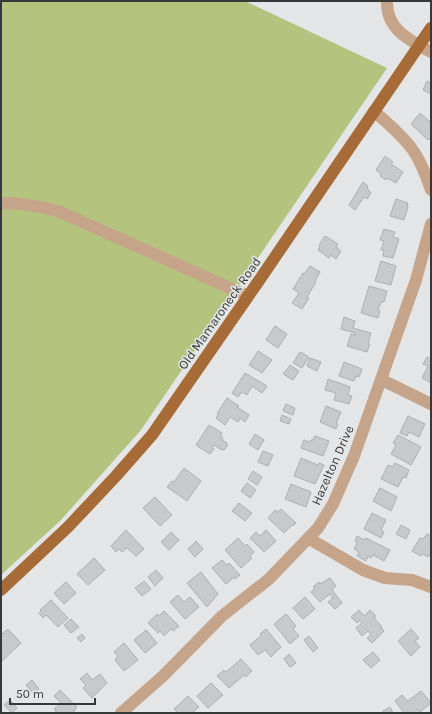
<svg xmlns="http://www.w3.org/2000/svg" width="432" height="714" font-family="Karla,sans-serif">
<style>
.green{fill:#b4c47f}
.building{fill:#c8c9ca;stroke:#aeafb0}
.lines{fill:none;stroke-linecap:round;stroke-linejoin:round}
.minor{stroke:#c5a489;stroke-width:12}
.major{stroke:#a66b37;stroke-width:12}
.labels{text-anchor:middle;stroke-width:3;stroke-linejoin:round;paint-order:stroke}
.street-label{font-size:13px;fill:#373838;stroke:#e4e5e6}
</style>
<rect width="100%" height="100%" fill="#e4e5e6"/>
<path class="green" d="M1,1h244l142,67 -246,362 -80,90 -60,55z"/>
<path class="building" d="M427,81l4,2v11l-8,-4z
M420,113l9,8 2,-2v18l-3,3 -17,-16z
M385,156l8,6 -2,2 12,8 -7,11 -9,-5 -1,2 -6,-4 1,-2 -5,-4z
M363,182l5,4 -1,2 4,5 -4,6 -3,-2 -9,13 -6,-5z
M396,199l12,4 -1,4h1l-4,13 -14,-4z
M384,229l11,3 -2,5 6,2 -6,19 -10,-2 1,-6h-3l3,-9 -4,-1z
M325,236l13,8 -2,3 5,4 -5,8 -5,-4 -2,3 -11,-8 2,-4 -1,-1z
M381,261l15,5 -5,19 -16,-4z
M310,266l10,6 -5,9 1,1 -9,15 2,1 -7,11 -10,-6 7,-10 -6,-4 10,-16 1,1z
M369,286l18,5 -3,11h-3l-3,8 2,1 -2,7 -17,-5z
M344,317l11,4 -2,7 18,5 -3,10 2,1 -3,8 -20,-6 4,-12 4,1v-2l-14,-4z
M275,326l12,8 -9,14 -12,-8z
M258,351l14,9 -10,13 -13,-8z
M300,352l9,5 -7,11 -9,-5z
M427,357l4,2v24l-9,-5 6,-12 -5,-2z
M310,358l11,4 -4,9 -10,-5z
M344,362l18,7 -3,8 -3,-1 -2,5 -15,-5z
M290,365l9,6 -6,9 -10,-6z
M245,373l22,13 -5,7 -10,-7 -5,9 -5,-3 -4,5 -6,-4z
M328,379l22,8 -2,8 4,1 -3,8 -15,-4 2,-7 -11,-3z
M227,398l12,8 -2,1 12,8 -4,7 -5,-4 -2,4 -8,-5 -5,8 -9,-7 2,-3 -1,-1z
M286,404l9,4 -2,7 -10,-4z
M326,406l15,6 -5,11 2,1 -2,5 -16,-7z
M282,415l9,4 -2,5 -9,-3z
M408,416l17,8 -6,13 -10,-5 -2,4 -7,-3z
M209,425l13,8 -2,3 3,2 -1,2 5,3v3l-2,3 -3,1 -8,-5 -2,3 2,1 -4,5 -14,-9z
M255,434l9,6 -6,10 -9,-6z
M398,435l23,12 -10,18 -20,-11 5,-9 -3,-2z
M315,436l14,5 -6,15 -22,-8 3,-8 6,2 1,-2h2z
M263,451l10,4 -5,11 -10,-4z
M301,458l17,7 1,-2 5,2 -9,19 -21,-8z
M395,463l14,7 -3,8 -3,-1 -5,10 -17,-8 7,-14 5,2z
M184,468l17,13 -14,20 -20,-14 5,-6 2,1z
M253,471l9,6 -5,8 -9,-6z
M247,483l9,7 -6,8 -9,-7z
M291,484l20,8 -5,15 -21,-8z
M380,488l17,9 -6,14 -18,-10z
M155,497l17,18 -12,11 -17,-18z
M239,503l13,10 -7,8 -13,-10z
M281,509l15,14 -3,3 -1,-1 -8,8 -16,-15 7,-8 3,2z
M372,513l14,7 -5,10 3,2 -3,6 -17,-9z
M401,525l9,5 -4,9 -10,-5z
M126,530l18,19 -8,7 -9,-8 -5,4 -3,-3 -3,3 -5,-6z
M266,530l10,11 -12,11 -14,-14 6,-6 4,4z
M171,532l8,8 -10,10 -8,-8z
M427,534l4,2v16l-3,5 -5,-3 -2,2 -9,-5 8,-13 3,1z
M357,536l8,4 1,-2 24,12 -6,11 -11,-6 -2,3 -3,-2 -2,5 -9,-5 2,-4 -5,-3 3,-6 -2,-2z
M238,538l7,8 2,-2 7,8 -4,4 2,2 -11,10 -16,-18z
M196,541l7,8 -8,8 -7,-8z
M94,558l11,12 -17,15 -11,-11z
M222,560l5,5 2,-2 11,12 -5,4 -1,-2 -8,7 -14,-16z
M156,570l7,8 -8,8 -7,-9z
M201,572l17,22 -11,13 -20,-24z
M330,578l6,8 -4,3 1,2 9,12 -7,6 -7,-7 5,-4 -3,-4 -10,8 -9,-10 4,-4 -2,-1 6,-5 1,2z
M144,581l7,8 -9,7 -7,-8z
M66,582l10,11 -12,11 -10,-11z
M178,595l6,7 6,-5 9,10 -14,12 -15,-17z
M305,597l10,12 -12,10 -10,-11z
M51,600l17,18 -10,9 -12,-12 -3,3 -4,-5 2,-2 -1,-1z
M359,610l5,6 6,-6 6,6 -2,2 8,9 -1,1 3,3 -12,12 -5,-5 4,-3 -3,-4 -6,5 -6,-8 6,-5 -2,-3 -3,3 -6,-6z
M164,611l15,15 -6,5 -2,-2 -7,7 -4,-5 -2,2 -10,-10 9,-9 2,2z
M286,614l10,12 -3,3 6,7 -9,8 -16,-20z
M71,619l8,8 -8,6 -7,-8z
M8,629l13,14 -20,19v-27z
M266,629l15,18 -10,10 -6,-7 -7,5 -8,-10 12,-10 -2,-1z
M411,629l8,9 -4,3 5,6 -9,9 -13,-15z
M146,630l11,13 -12,10 -11,-13z
M82,634l3,4 -4,4 -4,-4z
M309,636l9,12 -5,4 -9,-12z
M124,643l14,17 -14,11 -9,-11 3,-4 -4,-4z
M373,652l7,8 -9,8 -8,-8z
M289,654l7,9 -6,4 -6,-8z
M241,659l11,12 -6,6 -2,-2 -15,13 -12,-12 7,-6 2,2z
M87,673l5,7 8,-6 7,9 -15,15 -9,-10 3,-3 -6,-6z
M32,680l7,9 -5,5 -8,-9z
M211,683l12,12 -15,13 -11,-12z
M60,690l17,17 -4,6h-18l1,-2 -2,-2 7,-6 -7,-7z
M421,691l10,12 -11,9 -2,-2 -4,3h-10l-9,-12 7,-6 6,6z
M188,696l11,11 -7,6h-7l-1,-1 -2,1h-4l-4,-4z
M10,700l7,8 -5,5 -8,-8z
M390,707l3,6h-9l-1,-2z"/>
<g class="lines">
<path class="minor" d="M387,1c-1,28 22,39 44,51
M374,111c13,12 28,24 38,38 9,12 14,27 19,41
M1,203c20,0 38,3 57,8l190,85
M382,380l49,24
M308,538l55,32 22,8 27,2 19,7
M121,713l42,-37 59,-60 47,-37 49,-51 15,-24 21,-48 62,-176 15,-56"/>
<path class="major" d="M1,590l67,-63 48,-51 36,-41 106,-153 173,-254"/>
</g>
<g class="labels">
<g class="street-label">
<text transform="translate(219 313) rotate(-55)" y="5">Old Mamaroneck Road</text>
<text transform="translate(332 465) rotate(-66)" y="5">Hazelton Drive</text>
</g>
</g>
<rect width="432" height="714" fill="none" stroke="#373838" stroke-width="4"/>
<path d="M10 698v6h85v-6" fill="none" stroke="#373838" stroke-width="2"/>
<text x="16" y="698" font-size="12" fill="#373838" stroke="#e4e5e6" stroke-width="3" paint-order="stroke">50 m</text>
</svg>
